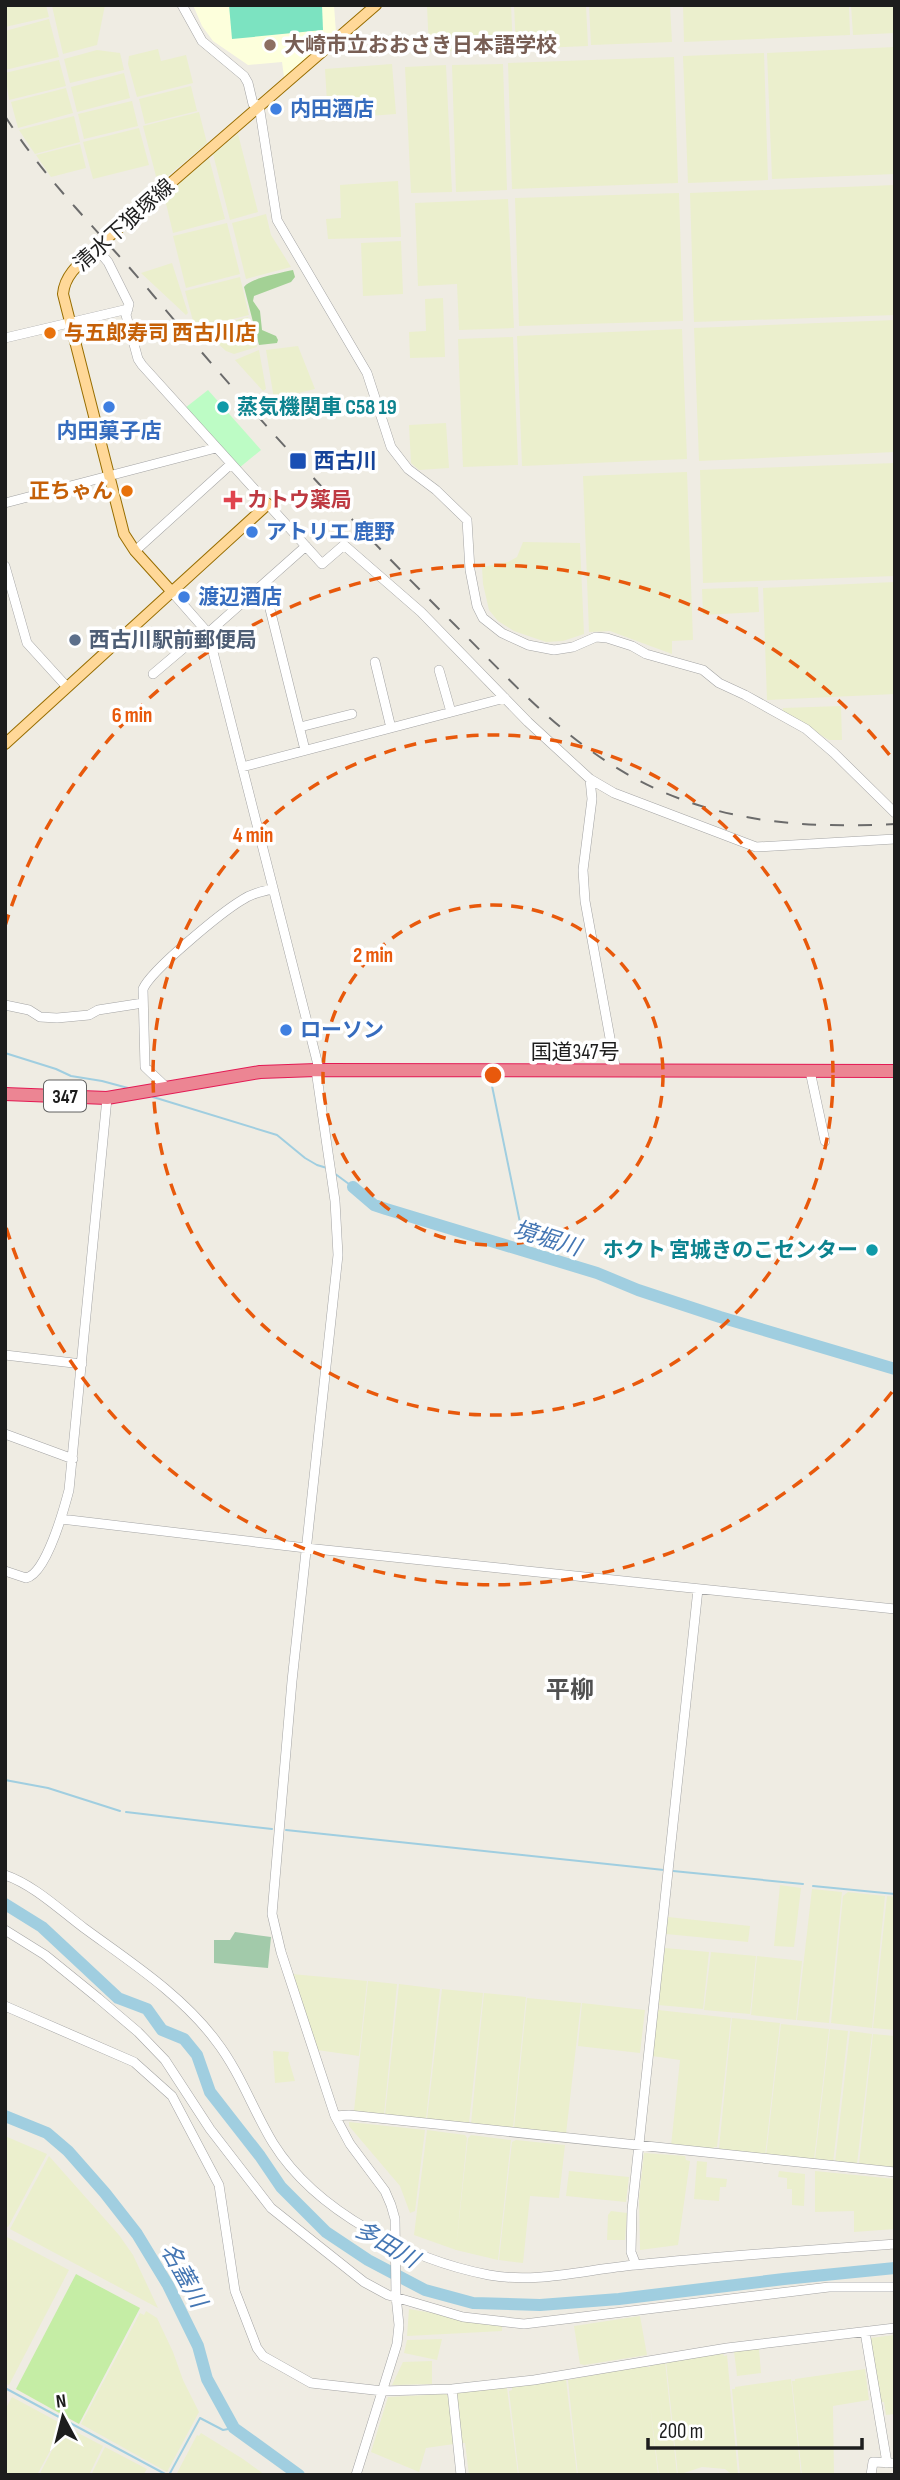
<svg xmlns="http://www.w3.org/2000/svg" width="900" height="2480" font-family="'Sofia Sans Condensed','Noto Sans JP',sans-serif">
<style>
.education{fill:#fdffdc}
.farmland{fill:#ebefcd}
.grass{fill:#c5eda5}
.forest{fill:#a3d195}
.cemetery{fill:#a2caaa}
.park{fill:#bdfcc5}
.pitch{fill:#7ce3c1}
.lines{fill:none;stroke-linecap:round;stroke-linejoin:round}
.stream{stroke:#a0cee0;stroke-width:2}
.river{stroke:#a0cee0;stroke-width:12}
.minor-casing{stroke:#a4a4a4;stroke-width:10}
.major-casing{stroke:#976d00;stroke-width:12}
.highway-casing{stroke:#e31a54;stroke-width:14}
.minor{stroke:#fff;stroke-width:9}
.major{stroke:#ffd898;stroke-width:10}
.highway{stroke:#ec8593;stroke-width:12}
.rail{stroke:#6b6b6b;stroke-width:2;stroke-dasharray:14 14;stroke-linecap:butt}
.ring{fill:none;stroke:#e8590c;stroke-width:3.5;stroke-dasharray:12 9}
.education-dot{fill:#8d6e63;stroke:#fff;stroke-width:2.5}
.shop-dot{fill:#3f7fe0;stroke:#fff;stroke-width:2.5}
.food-dot{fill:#e8710a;stroke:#fff;stroke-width:2.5}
.culture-dot{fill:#0f9aa8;stroke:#fff;stroke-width:2.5}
.transit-dot{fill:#1a4fb4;stroke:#fff;stroke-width:2.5}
.health-dot{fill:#e0444e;stroke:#fff;stroke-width:2.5}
.service-dot{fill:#5c6f8a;stroke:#fff;stroke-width:2.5}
.labels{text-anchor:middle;stroke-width:7;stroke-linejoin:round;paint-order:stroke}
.shield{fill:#fff;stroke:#616161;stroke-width:2}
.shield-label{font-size:19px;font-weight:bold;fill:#1d1d1d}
.education-label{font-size:21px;font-weight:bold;fill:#785e54;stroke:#fff;text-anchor:start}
.shop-label{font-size:21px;font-weight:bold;fill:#366cbe;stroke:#fff;text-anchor:start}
.street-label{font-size:21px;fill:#1d1d1d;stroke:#fff}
.food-label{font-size:21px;font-weight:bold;fill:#c56008;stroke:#fff;text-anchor:start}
.culture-label{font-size:21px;font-weight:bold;fill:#0d838f;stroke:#fff;text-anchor:start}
.transit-label{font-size:21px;font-weight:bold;fill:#164399;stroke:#fff;text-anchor:start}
.health-label{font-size:21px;font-weight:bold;fill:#be3a42;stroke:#fff;text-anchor:start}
.service-label{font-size:21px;font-weight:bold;fill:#4e5e75;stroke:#fff;text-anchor:start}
.water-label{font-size:23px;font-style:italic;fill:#4476b3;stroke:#fff}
.quarter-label{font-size:24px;font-weight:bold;fill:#505050;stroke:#fff}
.centre{fill:#e8590c;stroke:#fff;stroke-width:3.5}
.ring-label{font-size:21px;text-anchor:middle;font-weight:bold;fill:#e8590c;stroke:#fff;stroke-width:7;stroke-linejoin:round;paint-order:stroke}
</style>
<rect width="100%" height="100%" fill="#efece3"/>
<path class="education" d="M193,5h141l2,28 -52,44 -2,-15 -34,3 -35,-24 -11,-15z"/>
<path class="farmland" d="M5,5h41l3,12 -44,10z
M56,5h49l-8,40 -34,9 -11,-48z
M427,5h84l2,44 -84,3z
M514,5h72l2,41 -72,3z
M589,5h81l2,37 -81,3z
M683,5h166l1,30 -166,7z
M851,5h44v28l-42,2z
M49,19l10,38 -54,13v-39z
M895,47v127l-123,5 -5,-126z
M158,49l3,12 25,-6 7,28 -56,14 -9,-33 1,-8z
M97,50l23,3 4,17 -54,13 -6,-24z
M764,53l4,127 -80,3 -5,-127z
M674,57l4,126 -166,6 -4,-126z
M59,60l7,26 -57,14 -4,-27z
M392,64l4,50 -68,5 -3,-50z
M503,64l4,126 -51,2 -4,-127z
M446,65l6,127 -41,1 -6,-126z
M124,73l6,25 -53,14 -6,-25z
M191,86l6,25 -52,13 -6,-25z
M66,88l7,25 -55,15 -7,-26z
M132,101l6,25 -54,13 -6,-25z
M199,112l8,31 -49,41 -15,-58z
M74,116l6,26 -45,12 -16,-24z
M139,128l10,37 -56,14 -10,-37z
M238,134l20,78 -28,8 -17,-66z
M80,144l6,24 -35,9 -15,-22z
M209,158l16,61 -52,14 -9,-38z
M398,181l3,56 -73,2 -2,-20 15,-1 -1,-33z
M895,185v130l-201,7 -4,-129z
M679,193l4,128 -164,5 -4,-128z
M508,199l6,129 -55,2 -2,-46 -39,2 -3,-83z
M266,214l5,21 20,32 -45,12 -14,-56z
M227,223l13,51 -54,14 -13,-52z
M401,241l2,53 -40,2 -2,-53z
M172,263l16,50 -2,2 -45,-42z
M240,277l9,38 -48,12 -8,-6 -8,-30z
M443,298l2,59 -35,1 -1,-26 17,-1 -1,-32z
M248,317l9,30 -23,7 -8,-3 -24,-22z
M895,320v132l-196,9 -5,-133z
M682,329l5,130 -165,7 -5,-130z
M513,337l5,128 -55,2 -5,-128z
M298,346l17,43 -41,10 -8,-49z
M259,350l7,39 -3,2 -28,-31z
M446,423l3,45 -30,2 -8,-7 -2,-38z
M895,463v113l-192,7 -3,-113z
M687,472l6,168 -21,1v13l-62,-23 -21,1 -6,-156z
M523,542l57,1 4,91 -21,7 -17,1 -32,-11 -16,-10 -9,-11 -6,-26 -1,-17 26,-5 9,-5z
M895,582v112l-128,6 -4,-112z
M758,587l1,25 -56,3 -1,-26z
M841,706l1,34h-13l-47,-28 1,-4z
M780,1885l21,3 -7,59 -20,-1z
M812,1889l30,3 -13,131 -32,-3z
M848,1892l37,4 -13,132 -41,-5 12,-127z
M887,1896l8,1v133l-22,-2z
M668,1917l82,9 -2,16 -82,-8z
M665,1948l44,4 -6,57 -45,-4z
M711,1952l45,4 -6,58 -46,-4z
M757,1956l45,5 -6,59 -45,-5z
M292,1974l75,7 -8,75 -42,-6z
M368,1981l29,3 -13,130 -30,-3z
M399,1984l41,5 -14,130 -41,-5z
M442,1989l41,4 -14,130 -42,-4z
M484,1993l42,4 -13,131 -42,-4z
M527,1998l54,5 -15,131 -52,-6z
M582,2003l63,7 -5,43 -62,-7z
M658,2010l73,8 -14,129h-3v3l-43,-4 9,-86 -28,-4z
M732,2018l48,5 -15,133 -44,-5 -2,-3z
M781,2024l48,5 -15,130 -4,2 -44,-5z
M830,2029l18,2 -15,132 -18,-4z
M850,2031l22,3 -15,130 -22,-1z
M873,2034l22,2v133l-36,-5z
M273,2051l16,1 -1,6 7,23 -20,2z
M349,2122l76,8 -10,81 -5,2 -10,-27 -51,-60z
M427,2130l38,5 2,3 -11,110 12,-110 3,-3 40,5 -13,120 -42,-10 -42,-15z
M5,2136l42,18 -39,73 -3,-1z
M516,2140l49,5 -6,53 -29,-2 -7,67 -24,-3 13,-118z
M644,2153l41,3 1,4 4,1 -12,84 -38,5 -1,-52z
M49,2156l70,79 14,20 25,53 -148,-79z
M697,2161l10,1 -1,15 21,2 -1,8h-6l-1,14 -25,-2z
M569,2171l60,6 -3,25 -60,-6z
M779,2171l26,3 -1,32 -12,-1v-16h-5v-11l-9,-1z
M815,2171l80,8v50l-41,3v-21l-39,1z
M611,2211l16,2 -2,27h-18l1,-25z
M5,2236l64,34 -60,115 -4,-1z
M409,2309l93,16v6l-95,5z
M146,2311l11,7 16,34 10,28 16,32 -32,60 -86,-48 59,-111 4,2z
M640,2316l7,39 -63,10 -4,-1 -6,-38z
M895,2335v79l-9,1 -2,-13h-4l-10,-64z
M442,2339l-5,21 -33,-7 3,-13z
M759,2349l2,24 -24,3 -3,-25z
M723,2353l1,3 3,-1 11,120h-5l-8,-6 -23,-2 -24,8 -12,-114z
M432,2361v23l-40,1 11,-23z
M665,2361l12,114h-18l-9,-70 8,70h-80l-10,-95 77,-15 1,2h4v-3z
M865,2369l4,31 -36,6 1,69h-32l-10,-94h3v-2z
M566,2379l11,96h-58l-10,-84 3,-1v-3z
M791,2379l10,96h-61l-8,-86h3v-2z
M507,2388l11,87h-49l-4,-32h-4l-5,-47 2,-4z
M446,2394l3,4 5,46 -28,4 -7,24 -48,-20 17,-55z
M12,2397l52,28 -27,50h-32v-65z
M65,2426l38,20 -14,29h-50z
M201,2433l42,26 22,16h-89l21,-40 2,1z
M105,2447l42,22 -4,6h-52z"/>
<path class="grass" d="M76,2274l64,34 -61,116 -63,-35z"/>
<path class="forest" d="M293,270l2,7 -4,5 -37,14 -1,5 7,10 2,19 14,6 2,4 -1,3 -18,2 -15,-58c7,-9 36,-14 49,-17z"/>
<path class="cemetery" d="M235,1932l36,5 -3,31 -54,-5v-23h16z"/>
<path class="park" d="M208,390l53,60 -22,18 -54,-60z"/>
<path class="pitch" d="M229,5h93l1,25 -91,9z"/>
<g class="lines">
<path class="stream" d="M5,1053l51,16 15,7 31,5 26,7
M491,1081l35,171
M153,1097l124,38 28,23 12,7 10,3
M334,1173l19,14
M5,1780l43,8 72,23
M126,1812l146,17
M286,1830l378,40
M673,1871l130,13
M813,1886l82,8
M5,2388l162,87
M169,2475l31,-57 23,12 11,-2"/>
<path class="river" d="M353,1187l21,18 12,4 211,64 41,17 82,27 175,52
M5,1904l37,23 76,71 29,11 15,21 22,9 13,16 13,37 50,64 21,31 45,45 42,28 57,30 48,13 67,2 79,-6 165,-20 111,-11
M5,2116l42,17 21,18 37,42 32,41 31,51 30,61 9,33 27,49 65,47"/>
<defs>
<path id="minor" d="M182,5l20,36 42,35 4,7 5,21 6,1 18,115 90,153 24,74 17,22 28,21 31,30 3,50 7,36 6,12 19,15 26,12 26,5 19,-3 23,-10 11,1 25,8 14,8 57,16 16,13 26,12 61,34 28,24 61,60
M97,249l11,13 21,42 -3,11 12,44 4,6 180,199 22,-19 77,67 107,110 62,57 24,14 142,54 139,-8
M5,338l123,-29
M5,503l211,-55
M135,551l96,-87
M5,566l22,77 40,44
M260,587l7,10 38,153
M172,592l36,41 3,11 107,421 -2,5 19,131 3,54 -46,426 -20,233 9,38 54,164 15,28 35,47 6,14 4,14 1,77 3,29 -2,19 -41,131
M208,633l98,-87
M375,662l16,66
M439,670l12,42
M153,674l52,-44
M300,727l52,-13
M242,767l263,-69
M590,779l2,20 -9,71 2,31 31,170
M5,1005l24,5 11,7 17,1 32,-3 9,-5 45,-7
M810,1071l15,70
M166,1087l-21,-20 -2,-78c8,-19 79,-77 99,-89 9,-6 20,-9 31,-11
M5,1355l77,9
M5,1434l68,25
M61,1519l245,29 589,61
M5,1571l21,7c20,-4 38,-69 43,-88l38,-392
M5,1875c29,10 55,35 79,53 45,33 98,67 132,113 24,31 37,69 57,102 43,69 138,117 216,132 49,9 98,-6 147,-10 86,-9 173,-15 259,-21
M5,1930l40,25 53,43 40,34 27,28 45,69 61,79 93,74 24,13 75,22 61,7 305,-37h66
M5,2006l129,56 38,34 47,89 16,106 22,57 6,8 48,27 72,8 69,-2 82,-9 193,-32 168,-20
M335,2116l14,-1 546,57
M636,2265l-5,-13 1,-42 66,-621
M865,2332l22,131
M452,2389l9,86
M871,2475l2,-13 22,1"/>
<path id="major" d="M172,592l-37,-41 -11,-17 -61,-240c2,-24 25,-36 41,-53l272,-236
M5,744l263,-240"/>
<path id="highway" d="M5,1094l102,4 153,-26 56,-2 579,1"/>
</defs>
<use href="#minor" class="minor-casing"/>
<use href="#major" class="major-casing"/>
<use href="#highway" class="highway-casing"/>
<use href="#minor" class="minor"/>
<use href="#major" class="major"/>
<use href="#highway" class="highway"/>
<path class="rail" d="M5,116c42,67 98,119 148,179 96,114 195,224 301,329 64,64 118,126 202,165 78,35 154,39 239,35"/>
</g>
<g class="ring">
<circle cx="493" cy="1075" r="170"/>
<circle cx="493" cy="1075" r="340"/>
<path d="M892 1392A510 510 0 0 1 5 1224M5 926A510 510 0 0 1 892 758"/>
</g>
<circle class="education-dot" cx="270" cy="45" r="7"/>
<g class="shop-dot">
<circle cx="276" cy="109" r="7"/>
<circle cx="109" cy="407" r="7"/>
<circle cx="252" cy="532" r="7"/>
<circle cx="184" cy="597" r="7"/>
<circle cx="286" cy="1030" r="7"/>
</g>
<g class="food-dot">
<circle cx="50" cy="333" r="7"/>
<circle cx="127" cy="491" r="7"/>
</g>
<g class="culture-dot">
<circle cx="223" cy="407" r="7"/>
<circle cx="872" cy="1250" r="7"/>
</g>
<rect class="transit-dot" x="289" y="452" width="18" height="18" rx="3.5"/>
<path class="health-dot" d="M229.5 489.5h7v7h7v7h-7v7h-7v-7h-7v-7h7z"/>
<circle class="service-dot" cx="75" cy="640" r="7"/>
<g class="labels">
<rect class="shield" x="44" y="1080.5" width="42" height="31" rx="5"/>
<g class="shield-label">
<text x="65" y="1103">347</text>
</g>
<g class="education-label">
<text x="284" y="52">大崎市立おおさき日本語学校</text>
</g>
<g class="shop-label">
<text x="290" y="116">内田酒店</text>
<text x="109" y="438" text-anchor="middle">内田菓子店</text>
<text x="266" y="539">アトリエ 鹿野</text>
<text x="198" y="604">渡辺酒店</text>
<text x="300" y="1037">ローソン</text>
</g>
<g class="street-label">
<text transform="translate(124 225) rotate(-42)" y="7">清水下狼塚線</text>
<text x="575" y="1059">国道347号</text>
</g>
<g class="food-label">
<text x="64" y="340">与五郎寿司 西古川店</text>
<text x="113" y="498" text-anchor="end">正ちゃん</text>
</g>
<g class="culture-label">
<text x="237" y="414">蒸気機関車 C58 19</text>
<text x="858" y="1257" text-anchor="end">ホクト 宮城きのこセンター</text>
</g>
<g class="transit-label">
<text x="314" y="468">西古川</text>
</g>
<g class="health-label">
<text x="247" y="507">カトウ薬局</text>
</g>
<g class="service-label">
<text x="89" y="647">西古川駅前郵便局</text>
</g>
<g class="water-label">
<text transform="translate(547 1238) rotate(17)" y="8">境堀川</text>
<text transform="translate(387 2244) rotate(30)" y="8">多田川</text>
<text transform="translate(184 2275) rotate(61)" y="8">名蓋川</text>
</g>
<g class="quarter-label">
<text x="570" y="1698">平柳</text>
</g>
</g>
<circle cx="493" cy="1075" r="10" class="centre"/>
<g class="ring-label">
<text x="132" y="722">6 min</text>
<text x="253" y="842">4 min</text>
<text x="373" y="962">2 min</text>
</g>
<rect width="900" height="2480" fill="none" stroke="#1d1d1d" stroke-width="14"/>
<g transform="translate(63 2417) rotate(353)" stroke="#ffffff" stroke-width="5" paint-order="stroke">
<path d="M0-5L12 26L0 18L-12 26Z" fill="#1d1d1d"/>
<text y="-10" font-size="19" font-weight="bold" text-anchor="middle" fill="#1d1d1d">N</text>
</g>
<path d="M648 2438v10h214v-10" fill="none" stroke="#1d1d1d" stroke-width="3.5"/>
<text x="659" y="2438" font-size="21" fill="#1d1d1d" stroke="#ffffff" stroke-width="5" paint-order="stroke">200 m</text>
</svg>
